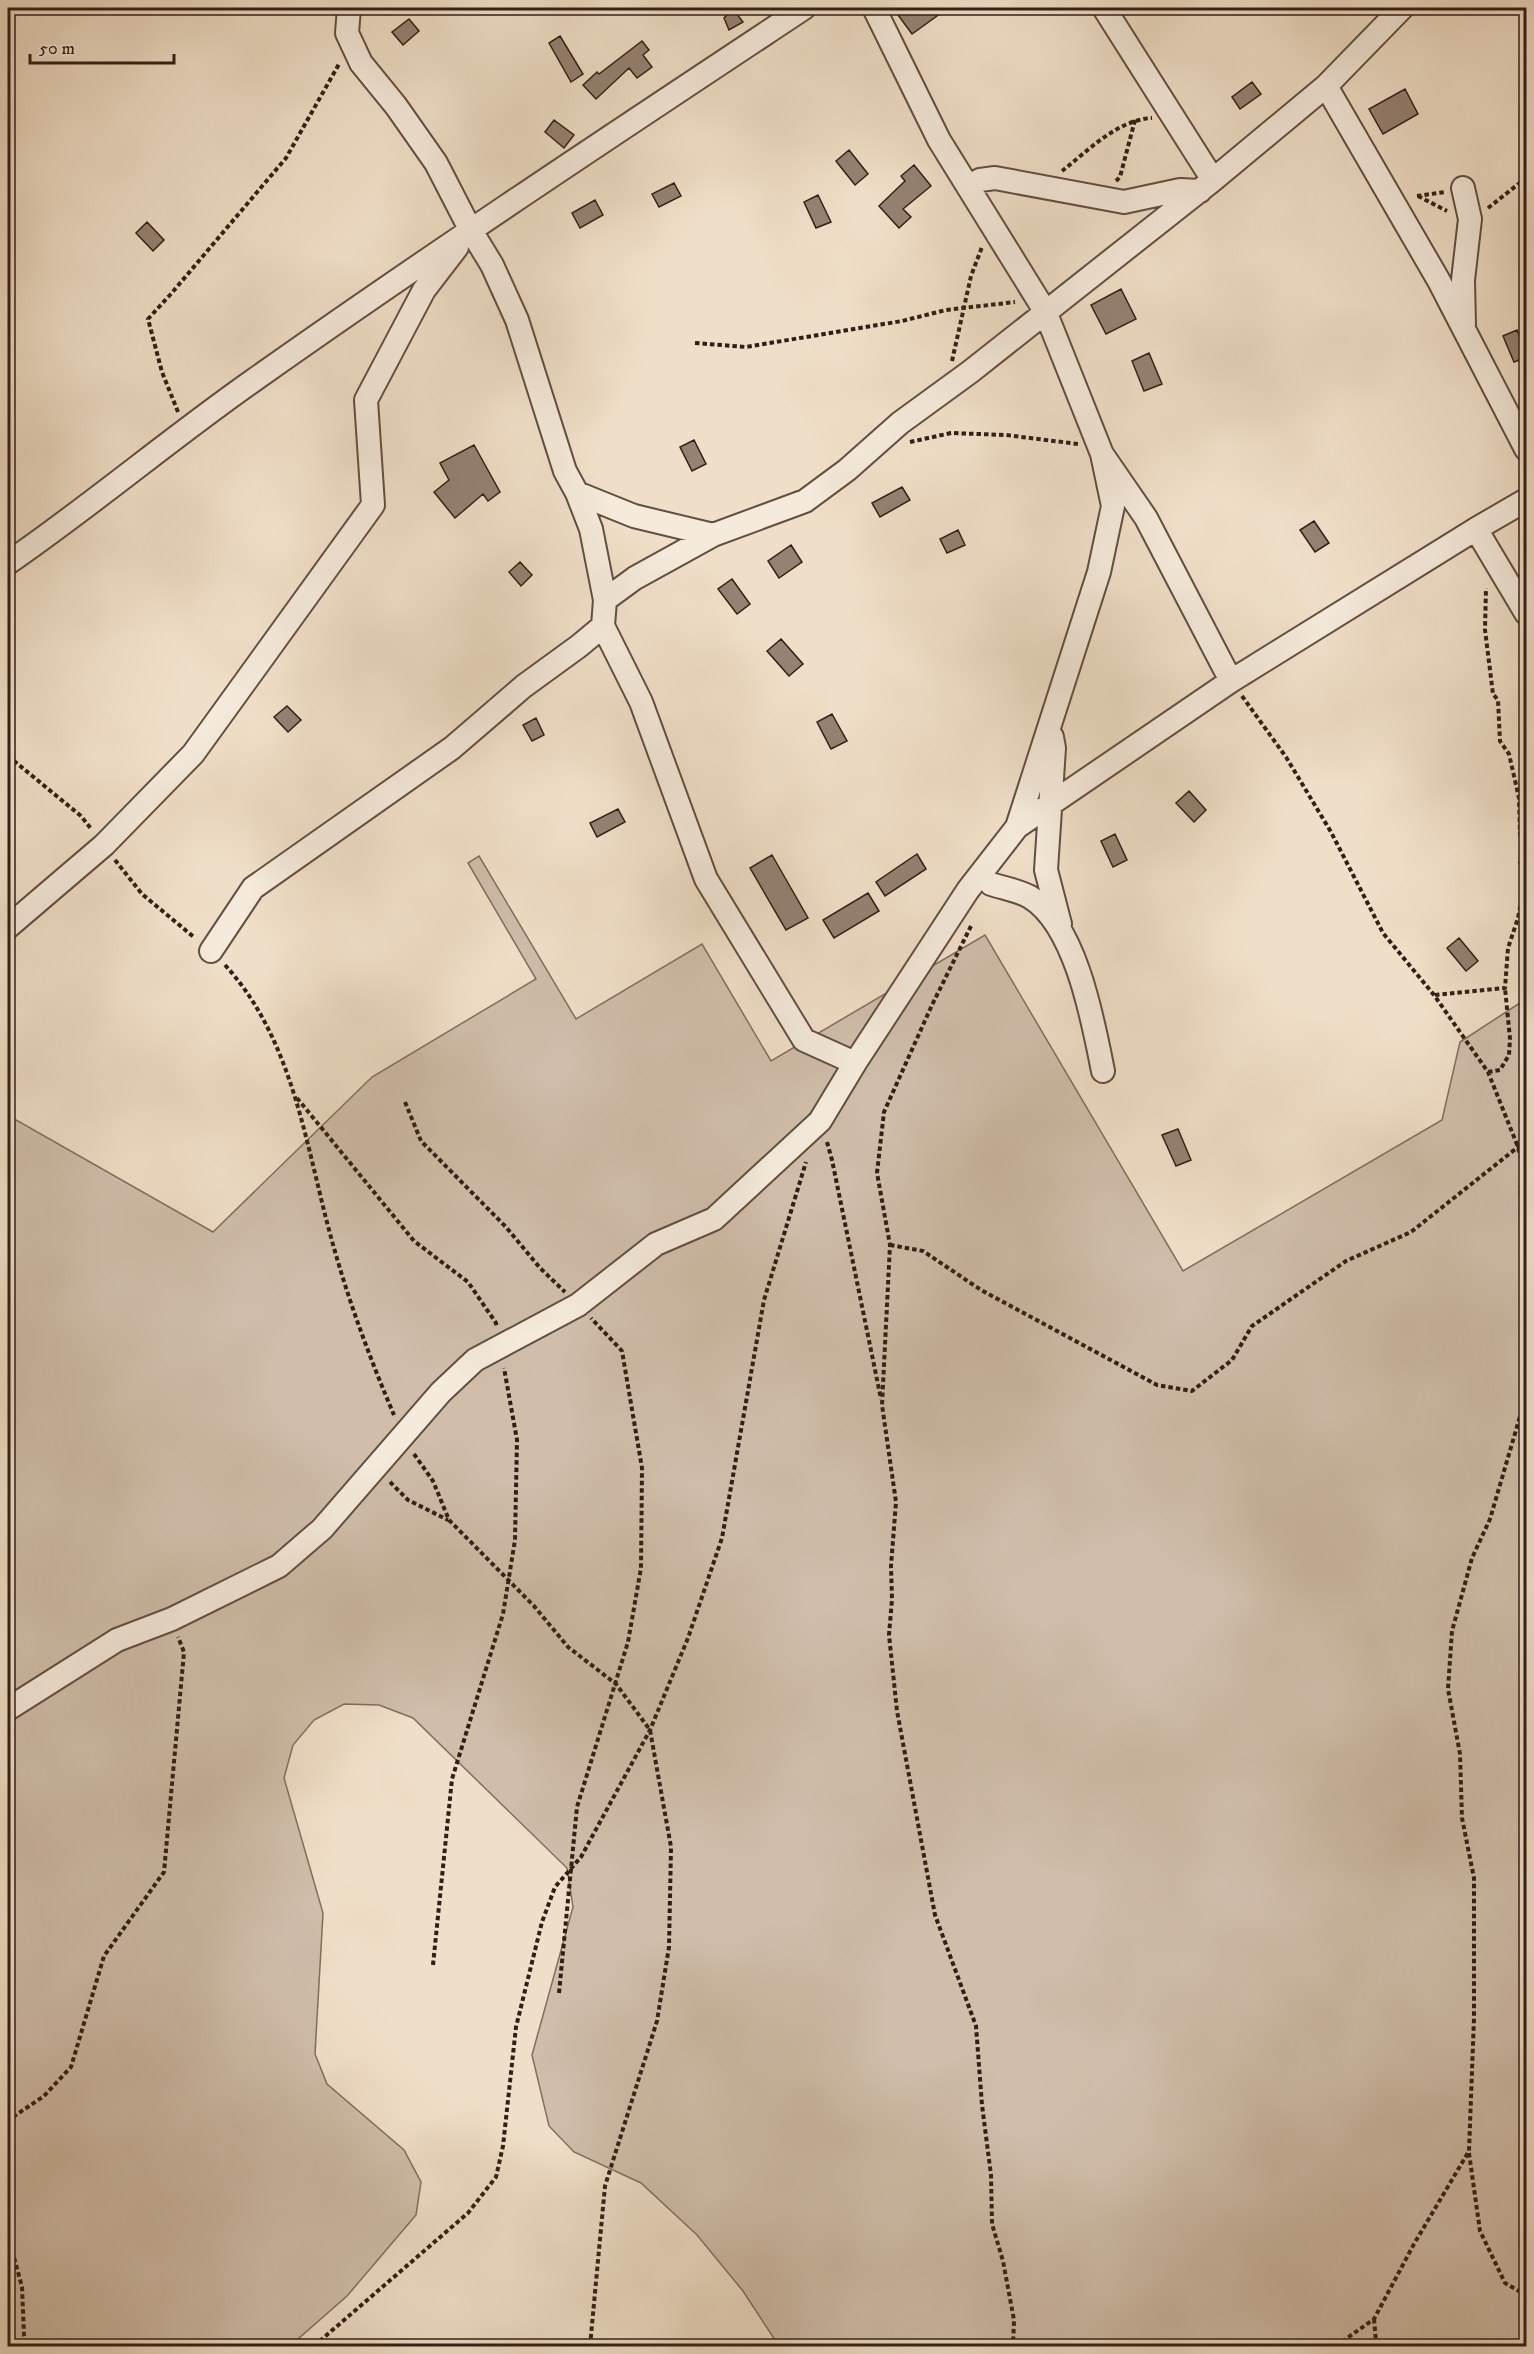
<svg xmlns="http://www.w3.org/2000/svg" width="1534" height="2354" font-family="'IM FELL DW Pica',serif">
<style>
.green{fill:#d0beaa;stroke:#816e60;stroke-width:1.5}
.building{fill:#958273;stroke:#321e16;stroke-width:1.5}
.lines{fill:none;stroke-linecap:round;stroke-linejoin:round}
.minor-casing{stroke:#624e42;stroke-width:26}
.path{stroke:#321e16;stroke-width:4;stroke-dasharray:4.5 3;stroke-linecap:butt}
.minor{stroke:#f5eadb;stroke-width:22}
</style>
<rect width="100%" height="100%" fill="#f0dfc8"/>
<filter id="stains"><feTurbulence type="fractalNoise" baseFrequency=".00333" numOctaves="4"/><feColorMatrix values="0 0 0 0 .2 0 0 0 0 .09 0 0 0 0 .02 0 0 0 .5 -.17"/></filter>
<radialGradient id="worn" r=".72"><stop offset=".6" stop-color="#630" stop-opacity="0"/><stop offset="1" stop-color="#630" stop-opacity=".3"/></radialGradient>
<path class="green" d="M479,856l97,163 126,-75 69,117 214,-126 198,336 259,-151 18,-78 66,-43v1347h-747l-36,-55 -46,-56 -56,-52 -67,-31 -25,-26 -17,-71 41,-148 -6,-39 -154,-150 -34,-13 -35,-1 -30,16 -21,25 -9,33 39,135 -8,141 12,30 77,66 17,32 -5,33 -69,81 -57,50h-282v-1223l3,-6 202,115 159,-155 164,-98 -68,-116z"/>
<path class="building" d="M908,8h40l-36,26 -14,-19z
M733,9l10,13 -14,8 -5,-12z
M409,19l10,12 -16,14 -11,-13z
M560,36l23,38 -12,8 -22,-39z
M642,41l7,9 -6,5 9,12 -15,11 -8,-10 -33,31 -13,-14 14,-13 2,2z
M1252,82l9,12 -21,15 -8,-12z
M1405,89l13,25 -35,20 -14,-25z
M554,120l20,15 -10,13 -19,-16z
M849,150l19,24 -13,11 -19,-24z
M914,165l17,21 -28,23 8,8 -12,11 -20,-22 26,-25 -4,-5z
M674,183l7,13 -22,11 -7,-13z
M818,195l13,27 -15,6 -12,-26z
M595,200l8,15 -23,13 -8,-15z
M147,222l17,18 -11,11 -17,-18z
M1121,289l15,30 -30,15 -15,-29z
M1517,330l10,27 -13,5 -11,-26z
M1149,353l13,31 -18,7 -12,-30z
M694,440l12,24 -14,7 -12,-24z
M474,445l26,47 -12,9 -5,-7 -28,24 -21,-26 15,-12 -9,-17z
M902,487l8,13 -30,17 -8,-14z
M1314,521l15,22 -14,9 -15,-22z
M958,530l7,15 -18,8 -7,-14z
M791,545l11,17 -23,16 -11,-17z
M520,562l12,13 -11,11 -12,-14z
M732,579l18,25 -13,10 -19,-25z
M781,639l22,25 -14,12 -22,-25z
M287,706l14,14 -13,12 -14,-15z
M832,714l15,27 -16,8 -14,-27z
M536,718l8,17 -12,6 -9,-16z
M1189,791l17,19 -12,12 -18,-19z
M618,809l7,13 -28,15 -7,-14z
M1115,834l12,26 -14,7 -12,-26z
M917,854l9,15 -41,27 -9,-14z
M772,855l36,63 -22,12 -36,-62z
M868,893l11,18 -45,27 -11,-18z
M1459,938l19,23 -12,10 -19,-23z
M1178,1129l13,31 -15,6 -14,-31z"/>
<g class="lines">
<defs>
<path id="minor" d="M349,8l-2,25 14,30 35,43 40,57 34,66 22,36 25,55 48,151 12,22 14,36 14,71 -2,26 38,76 65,177 98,161 51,23
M874,8l65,132 106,171 57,143 44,64 85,163
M1104,8l109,172
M1326,86l113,195 87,168
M968,187l12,-7 15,-2 129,24 56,-12 20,1
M1463,188l7,31 -7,61 1,45
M577,493l57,23 79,19
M1476,529l50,84
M8,563c84,-58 162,-124 246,-183 181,-128 366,-250 550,-372
M605,600l30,-22 78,-43 92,-34 42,-31 53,-47 70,-51 243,-192 113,-94 76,-78
M1052,737l2,11 -8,122 14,54
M1017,827l214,-146 245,-152 50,-29
M991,884c12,4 29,7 39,13 46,28 63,124 73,174
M8,927l96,-82 89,-91 180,-249 -7,-105 58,-110 33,-43
M211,951l42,-63 199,-140 72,-62 55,-40 24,-20
M8,1709l109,-69 55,-21 107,-53 43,-37 119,-137 34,-32 103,-55 78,-61 58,-25 106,-98 35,-58 113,-173 49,-63 82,-255 14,-66 -11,-52"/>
</defs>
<use href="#minor" class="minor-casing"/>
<path class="path" d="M1062,171c27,-21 55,-51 90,-53
M1116,181l4,-4 15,-57
M1417,196l28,-4
M1418,196l29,15
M1488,208l38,-30
M695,343l51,4 156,-26 44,-11 69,-8
M952,361l19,-85 11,-29
M178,412l-16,-40 -14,-53 22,-24 116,-137 53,-94
M910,442l41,-9 55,2 72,9
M1242,696l44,61 45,75 52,101 51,62 54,77 30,75 8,33
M8,756l73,60 11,14
M115,860l27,34 53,44
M971,926l-39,79 -48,107 -7,61 13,72 -8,160 14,97 -5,64 1,33 -3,36 8,76 38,204 41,111 6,79 9,70 1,49 11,37 11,59 -1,26
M225,965c71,78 81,186 109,283 16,57 37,113 60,167
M1435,995l70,-7 3,-40 10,-30 5,-25 1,-18 -4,-13 3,-16 -3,-13 -1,-35 -10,-44 -9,-13 -2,-41 -5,-6 -8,-64 1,-42
M1488,1072l12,-2 9,-15 1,-16 -5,-51
M297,1098l117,143 54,41 28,41 1,5
M405,1102l16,39 85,86 34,41 25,24
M827,1142l5,18 49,239
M1525,1177l-5,11 6,48
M890,1245l33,6 58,39 176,95 35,6 40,-31 20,-34 94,-65 65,-29 107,-85 8,-18
M414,1454l19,27 16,39 85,86 34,41 48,37 34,46 21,117 -2,100 -12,74 -52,165 -15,160
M390,1482l18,18 40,20
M433,1965l19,-186 51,-165 12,-74 2,-100 -13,-72
M559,1993l18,-186 51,-165 13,-74 1,-100 -20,-117 -31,-33
M8,2131l5,-14 31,-21 27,-29 33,-111 60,-84 20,-220 -6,-15
M1469,2153l11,78 25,52 21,12
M8,2206l1,33 13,48 2,48 3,11
M1374,2319l2,23 -1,4
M314,2346l154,-133 28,-36 7,-31 13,-119 26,-105 13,-35 26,-30 69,-127 38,-92 34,-100 42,-238 42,-138
M1336,2346l38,-27 40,-75 55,-93 5,-133v-140l-12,-60 -2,-64 -12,-65 4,-58 20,-73 18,-39 31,-106 1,-54 4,-37"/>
<use href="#minor" class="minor"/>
</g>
<rect width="1534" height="2354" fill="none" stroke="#f0dfc8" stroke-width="30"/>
<rect x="9" y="9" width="1516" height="2336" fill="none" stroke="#321e16" stroke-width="3"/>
<rect x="15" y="15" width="1504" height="2324" fill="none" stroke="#321e16" stroke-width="1.5"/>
<path d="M30 54v9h144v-9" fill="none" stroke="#321e16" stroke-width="3"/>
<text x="39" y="54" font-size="18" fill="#321e16" stroke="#f5eadb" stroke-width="4.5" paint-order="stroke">50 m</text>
<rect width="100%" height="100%" filter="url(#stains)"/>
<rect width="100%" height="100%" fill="url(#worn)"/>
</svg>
